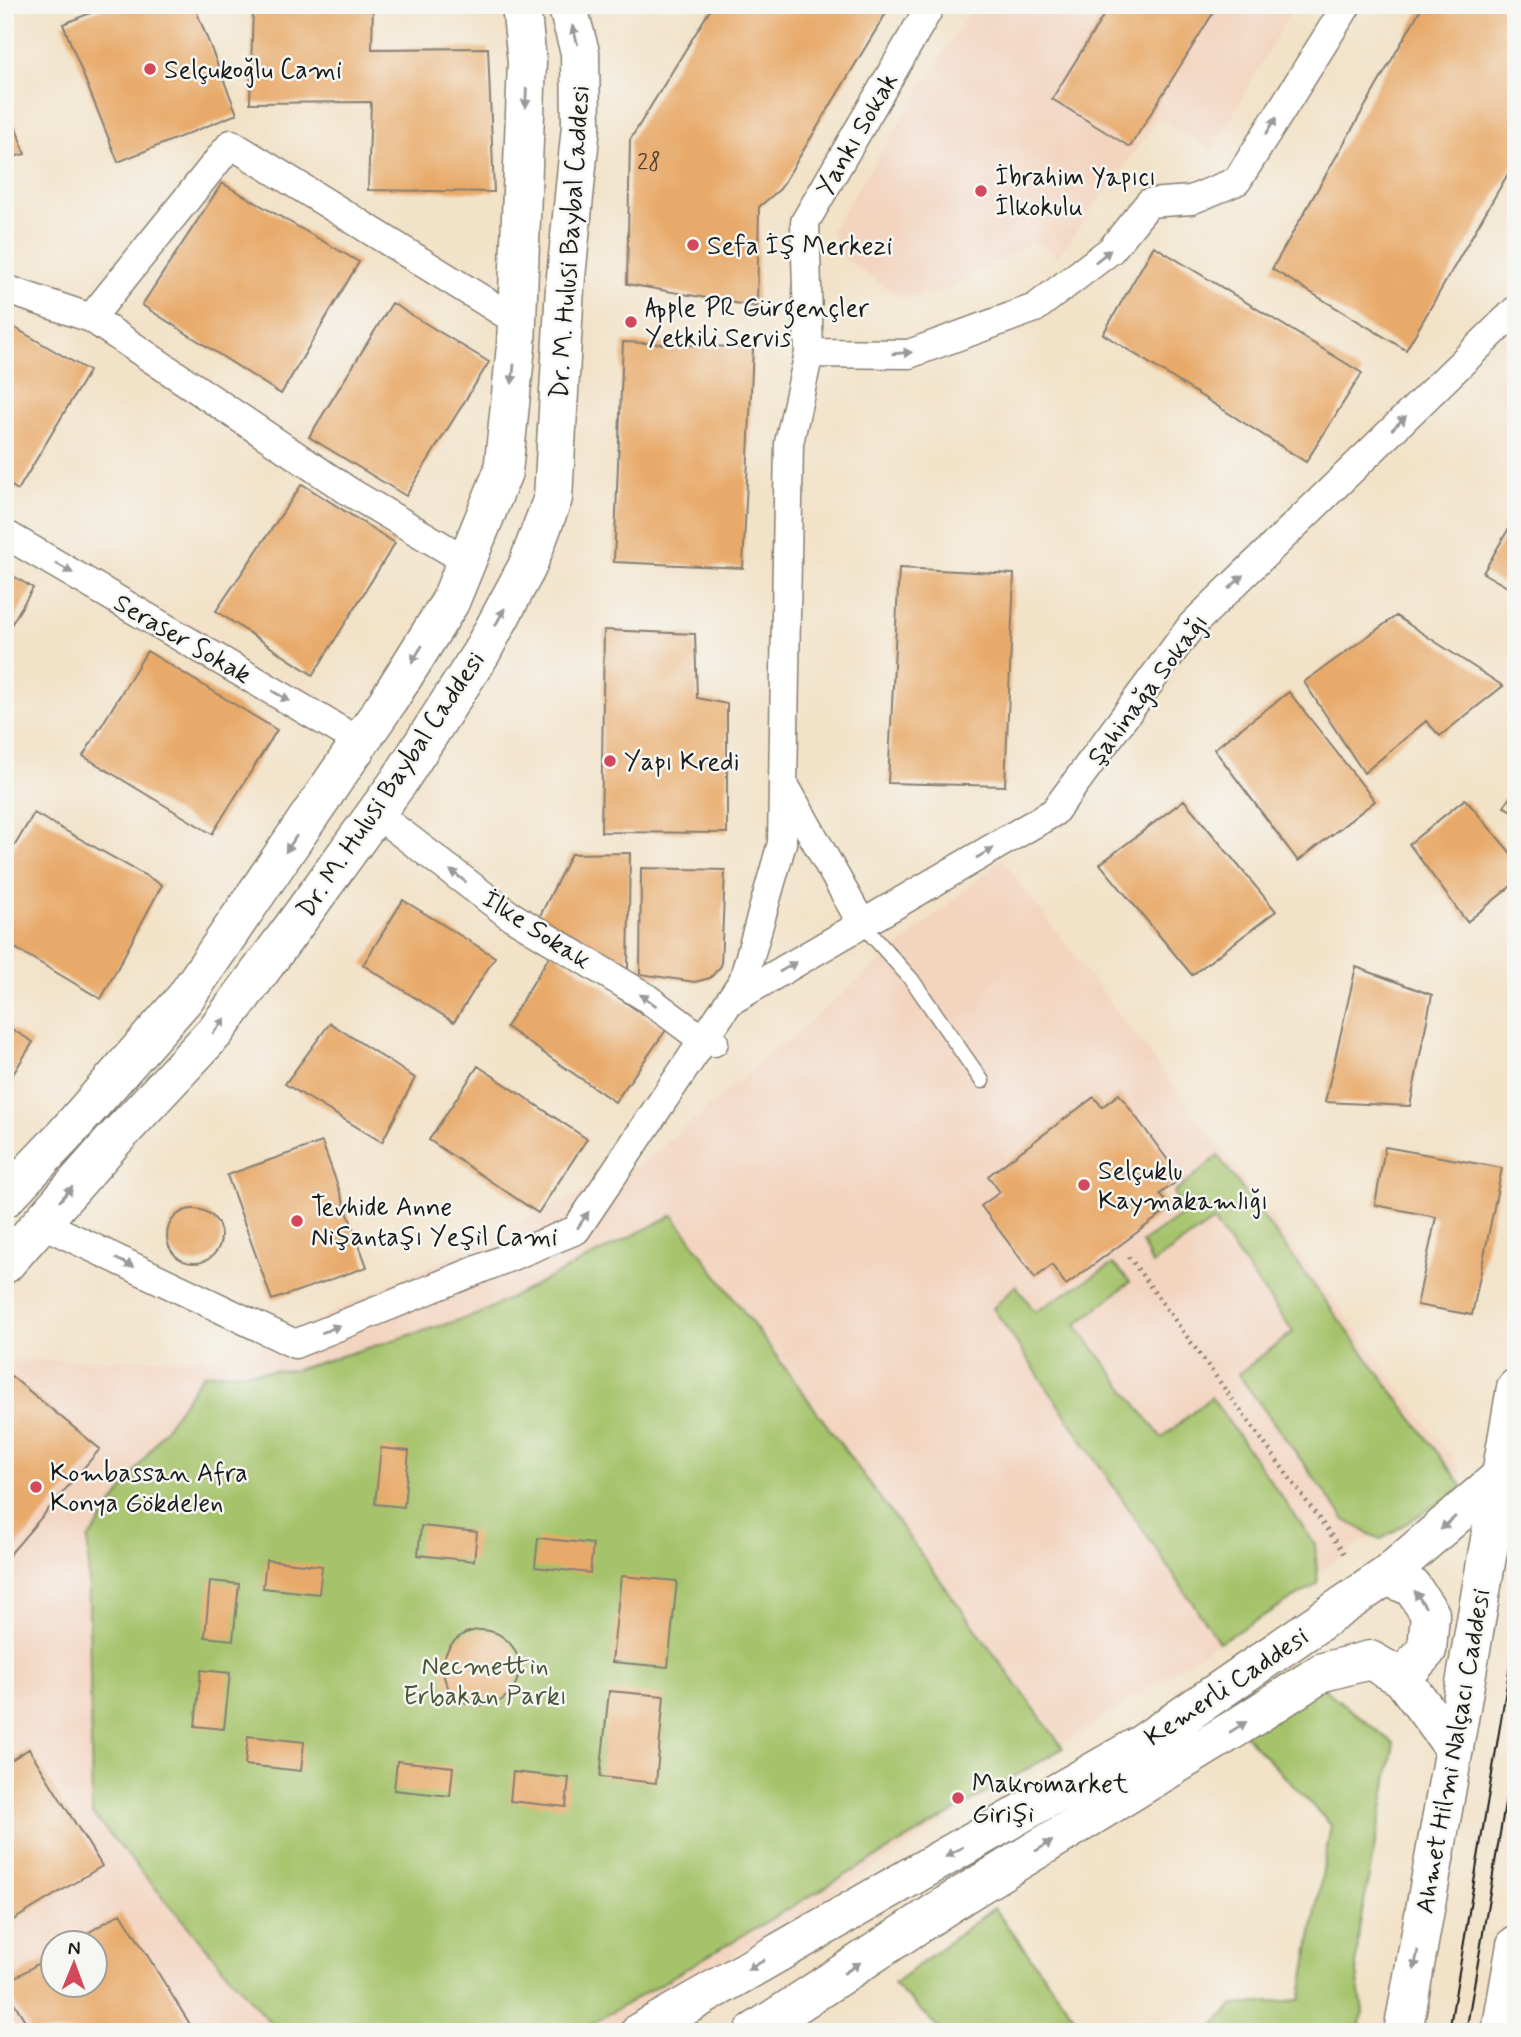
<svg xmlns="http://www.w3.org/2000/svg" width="1521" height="2037" font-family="Mynerve,sans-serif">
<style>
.built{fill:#f3d4bf;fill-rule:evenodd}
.green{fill:#a5c36a;stroke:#607043;stroke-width:2}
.building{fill:#e8aa6a}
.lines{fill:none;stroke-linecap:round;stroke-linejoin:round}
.lane-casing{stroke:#877f72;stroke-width:17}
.street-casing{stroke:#877f72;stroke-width:31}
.secondary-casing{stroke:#877f72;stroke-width:41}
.primary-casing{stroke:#877f72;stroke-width:41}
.path{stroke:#877f72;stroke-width:4.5;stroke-dasharray:2 5;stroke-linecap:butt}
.lane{stroke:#fff;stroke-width:14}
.street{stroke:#fff;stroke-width:28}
.secondary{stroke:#fff;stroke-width:38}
.primary{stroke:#fff;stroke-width:38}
.tram{stroke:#1c1c1c;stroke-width:2}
.oneway{fill:#999}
.poi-dot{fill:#d1495b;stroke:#f6f6f2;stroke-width:2.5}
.labels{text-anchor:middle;stroke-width:5;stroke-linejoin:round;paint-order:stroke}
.number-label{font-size:23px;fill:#4f4030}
.poi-label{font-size:26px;fill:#1c1c1c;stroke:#f6f6f2;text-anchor:start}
.street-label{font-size:26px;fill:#1c1c1c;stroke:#f6f6f2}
.park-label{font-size:26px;fill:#4c5637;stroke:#f6f6f2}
</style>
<rect width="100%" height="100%" fill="#f6f6f2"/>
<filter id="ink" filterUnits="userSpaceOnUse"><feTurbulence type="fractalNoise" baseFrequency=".0143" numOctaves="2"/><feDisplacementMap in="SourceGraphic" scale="14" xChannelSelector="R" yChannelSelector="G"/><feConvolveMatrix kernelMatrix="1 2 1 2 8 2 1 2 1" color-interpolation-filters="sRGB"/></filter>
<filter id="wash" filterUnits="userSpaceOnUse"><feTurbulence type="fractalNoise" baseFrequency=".00686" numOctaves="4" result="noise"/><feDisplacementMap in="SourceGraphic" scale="28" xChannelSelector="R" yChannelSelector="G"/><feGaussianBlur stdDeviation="1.57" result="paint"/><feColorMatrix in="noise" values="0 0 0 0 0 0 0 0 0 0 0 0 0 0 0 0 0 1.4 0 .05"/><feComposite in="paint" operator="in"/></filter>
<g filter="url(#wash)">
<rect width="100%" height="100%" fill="#f2e2c7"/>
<path class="built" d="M974,5h320l-81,145 -54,-32 -101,138 -25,-15 -86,49 -43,7 -18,-9 -43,-31 -12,-26z
M1002,859l461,613 -254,176 -441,289 -171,95h-592v-671l234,-3 405,-196zM52,1942h42v42h-42z"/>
<path class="green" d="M1218,1156l245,331 -83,53 -35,-20 -107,-146 55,-42 -80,-111 -61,43 -10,-22 41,-28 -9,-21z
M673,1215l390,533 -485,284h-300l-186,-218 -4,-274 115,-166 92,-4 184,-56z
M1113,1264l17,18 -54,43 86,113 49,-41 104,147 3,40 -99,58 -226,-334 23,-23 19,27z
M1313,1680l81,64 -35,185 -3,38 7,44 -3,21h-151l24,-27 67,-5 31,-175 -90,-94z
M994,1908l92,124h-143l-50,-48z"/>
<g id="blocks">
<path class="building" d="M110,5h84l43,109 -119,48 -55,-138z
M253,5h120l-1,44 116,-1 6,144 -126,-2 3,-88 -121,1z
M713,5h178l-111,184 -21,18 -2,100 -130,-23 3,-144z
M1110,5h108l-88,142 -78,-48z
M1423,5h93v155l-110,190 -134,-81z
M5,96l20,58 -20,5z
M222,183l137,79 -78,132 -139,-89z
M1154,246l208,127 -56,89 -203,-128z
M392,303l97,59 -83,134 -97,-59z
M5,322l84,49 -71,119 -13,-8z
M623,342l130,6 -10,220 -129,-6z
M302,484l93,59 -82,132 -97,-64z
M1516,516v76l-33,-19z
M899,568l115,6 -9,212 -117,-3z
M5,571l28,17 -28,47z
M1396,616l107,70 -63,50 -14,-15 -62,52 -60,-91z
M604,630l91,4 2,64 30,6v129l-126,-1z
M147,651l130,79 -65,104 -129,-78z
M1289,692l86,109 -77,60 -84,-112z
M1516,786v27l-12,-6z
M1465,799l51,60v23l-49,40 -58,-78z
M1184,800l92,111 -84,64 -92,-111z
M34,813l128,72 -61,114 -96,-57v-80z
M630,853l-2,117 -88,-54 31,-62z
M641,868l84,2 -4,96 -11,12 -15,4 -55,-8z
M403,900l92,57 -41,65 -91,-57z
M552,952l114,78 -51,72 -109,-75z
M1356,967l76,28 -22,111 -85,-4z
M330,1023l85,55 -33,64 -97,-58z
M5,1025l28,17 -28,45z
M478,1066l109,73 -49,74 -109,-73z
M1119,1094l62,84 -21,16 10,14 -104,77 -14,-20 -17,13 -54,-72 19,-14 -12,-16 106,-79 8,10z
M322,1142l45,125 -95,33 -45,-125z
M1385,1147l117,21 -30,147 -55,-10 19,-88 -61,-12z
M167 1236a27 27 0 1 1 54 0a27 27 0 1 1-54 0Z
M11,1376l89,73 -95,111v-177z
M381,1448l28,3 -5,56 -29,-3z
M421,1526l56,6 -3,29 -56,-6z
M538,1538l55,6 -3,29 -55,-6z
M266,1560l56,6 -3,28 -56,-6z
M621,1576l56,5 -9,86 -56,-5z
M210,1581l29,3 -6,56 -28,-3z
M443 1668a38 38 0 1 1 76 0a38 38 0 1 1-76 0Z
M201,1670l29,3 -6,56 -29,-3z
M609,1691l55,5 -8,87 -56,-6z
M248,1736l56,6 -3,29 -56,-6z
M29,1749l73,117 -97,59v-161z
M397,1761l56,6 -3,29 -56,-6z
M513,1772l56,6 -3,29 -56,-6z
M121,1913l72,116 -3,3h-158l-27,-44v-4l47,-29v29h42v-42h-21z"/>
</g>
</g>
<g filter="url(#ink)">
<use href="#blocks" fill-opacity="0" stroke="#877f72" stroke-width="2"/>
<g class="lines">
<defs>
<path id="lane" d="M862,924l50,56 70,101"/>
<path id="street" d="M5,289l86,29
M809,353l100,1 126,-46 76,-58 38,-47 42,-3 46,-19 110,-176
M5,534l355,208
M467,561l-117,-69 -259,-174 140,-174 286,177
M785,786l77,138
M375,813l133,101 136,82 59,44 11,2
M732,1000l322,-188 138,-187 324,-315
M41,1223l254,121 281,-114 167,-249 39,-138 7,-400 20,-90 -4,-131 126,-217"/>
<path id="secondary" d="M5,1198l57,-60 123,-140 203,-297 62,-99 53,-130 13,-126 11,-284 -6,-57
M5,1264l108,-123 102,-109 78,-105 106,-146 82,-128 46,-86 26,-69 12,-211 16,-161 -1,-74 -13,-47
M1386,1576l26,11 18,27 -3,36 -25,28
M640,2032l502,-288 244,-168 113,-98
M754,2032l207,-136 278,-170 84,-54 47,-12 32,18 52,70"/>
<path id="primary" d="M1403,2032l51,-284 62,-360
M1501,2032l15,-87"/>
</defs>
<use href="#lane" class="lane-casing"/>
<use href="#street" class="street-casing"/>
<use href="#secondary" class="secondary-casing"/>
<use href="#primary" class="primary-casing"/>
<path class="path" d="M1129,1257l218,300"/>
<use href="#lane" class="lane"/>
<use href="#street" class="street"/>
<use href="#secondary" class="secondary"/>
<use href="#primary" class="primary"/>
<path class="tram" d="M1449,2032l67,-402
M1466,2032l50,-292"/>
</g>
<defs><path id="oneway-solid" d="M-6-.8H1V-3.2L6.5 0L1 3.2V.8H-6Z" transform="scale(1.75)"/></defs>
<g class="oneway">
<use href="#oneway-solid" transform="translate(575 35) rotate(-106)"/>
<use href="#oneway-solid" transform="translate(526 98) rotate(92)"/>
<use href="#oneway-solid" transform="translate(1271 126) rotate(-58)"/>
<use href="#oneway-solid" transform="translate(1103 256) rotate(-39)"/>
<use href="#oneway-solid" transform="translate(902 353) rotate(-4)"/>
<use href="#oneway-solid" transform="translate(513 374) rotate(96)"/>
<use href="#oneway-solid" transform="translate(1399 423) rotate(-44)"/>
<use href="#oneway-solid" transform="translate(64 568) rotate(30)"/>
<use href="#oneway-solid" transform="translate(1236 582) rotate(-44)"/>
<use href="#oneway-solid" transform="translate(500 617) rotate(-62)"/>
<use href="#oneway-solid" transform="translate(417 654) rotate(122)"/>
<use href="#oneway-solid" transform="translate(281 696) rotate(30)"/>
<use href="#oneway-solid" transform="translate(291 844) rotate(124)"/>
<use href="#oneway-solid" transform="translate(985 853) rotate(-30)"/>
<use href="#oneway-solid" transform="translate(458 876) rotate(-143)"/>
<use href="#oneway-solid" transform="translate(788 967) rotate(-30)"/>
<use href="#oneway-solid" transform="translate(648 1000) rotate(-145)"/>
<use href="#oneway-solid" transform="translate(219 1026) rotate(-51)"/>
<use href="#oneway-solid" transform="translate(66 1194) rotate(-49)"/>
<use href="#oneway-solid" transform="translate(583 1220) rotate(-56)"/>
<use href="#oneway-solid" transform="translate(125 1263) rotate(25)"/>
<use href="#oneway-solid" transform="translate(331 1329) rotate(-22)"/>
<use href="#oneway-solid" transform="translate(1448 1523) rotate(139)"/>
<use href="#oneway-solid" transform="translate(1420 1599) rotate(-124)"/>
<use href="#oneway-solid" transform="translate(1238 1727) rotate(-32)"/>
<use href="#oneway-solid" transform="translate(1044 1846) rotate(-31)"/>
<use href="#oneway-solid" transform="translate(954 1852) rotate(150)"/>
<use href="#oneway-solid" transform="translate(1416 1960) rotate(100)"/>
<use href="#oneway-solid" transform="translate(756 1965) rotate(150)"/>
<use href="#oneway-solid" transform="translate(852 1968) rotate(-33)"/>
</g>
</g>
<g class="poi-dot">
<circle cx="150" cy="69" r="7"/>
<circle cx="981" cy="191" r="7"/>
<circle cx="693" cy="245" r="7"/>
<circle cx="631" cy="322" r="7"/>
<circle cx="610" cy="761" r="7"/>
<circle cx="1084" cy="1185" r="7"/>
<circle cx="297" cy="1221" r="7"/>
<circle cx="36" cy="1487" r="7"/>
<circle cx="958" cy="1798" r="7"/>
</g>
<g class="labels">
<g class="number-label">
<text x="649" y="169">28</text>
</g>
<g class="poi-label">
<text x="164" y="78">Selçukoğlu Cami</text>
<text x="995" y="185">İbrahim Yapıcı<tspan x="995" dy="30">İlkokulu</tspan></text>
<text x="707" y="254">Sefa İş Merkezi</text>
<text x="645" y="316">Apple PR Gürgençler<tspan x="645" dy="30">Yetkili Servis</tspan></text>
<text x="624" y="770">Yapı Kredi</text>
<text x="1098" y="1179">Selçuklu<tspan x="1098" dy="30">Kaymakamlığı</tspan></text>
<text x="311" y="1215">Tevhide Anne<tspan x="311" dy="30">Nişantaşı Yeşil Cami</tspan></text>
<text x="50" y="1481">Kombassan Afra<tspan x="50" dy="30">Konya Gökdelen</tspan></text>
<text x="972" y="1792">Makromarket<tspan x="972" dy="30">Girişi</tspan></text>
</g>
<g class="street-label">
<text transform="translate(856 134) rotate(-60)" y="9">Yankı Sokak</text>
<text transform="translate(569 242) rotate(-86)" y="9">Dr. M. Hulusi Baybal Caddesi</text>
<text transform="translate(183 638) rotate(30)" y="9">Seraser Sokak</text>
<text transform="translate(1147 689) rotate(-53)" y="9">Şahinağa Sokağı</text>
<text transform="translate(390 784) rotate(-56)" y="9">Dr. M. Hulusi Baybal Caddesi</text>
<text transform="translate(537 929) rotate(33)" y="9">İlke Sokak</text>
<text transform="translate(1226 1686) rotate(-34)" y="9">Kemerli Caddesi</text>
<text transform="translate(1452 1751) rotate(-80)" y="9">Ahmet Hilmi Nalçacı Caddesi</text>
</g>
<g class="park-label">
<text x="485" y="1674">Necmettin<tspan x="485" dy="30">Erbakan Parkı</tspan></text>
</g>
</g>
<rect width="1521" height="2037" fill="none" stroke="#f6f6f2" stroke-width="28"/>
<g transform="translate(74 1964) rotate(1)"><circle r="33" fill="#f6f6f2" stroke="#9f9f9c" stroke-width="2"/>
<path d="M0-5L12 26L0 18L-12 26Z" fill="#d1495b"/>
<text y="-10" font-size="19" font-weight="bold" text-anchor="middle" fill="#1c1c1c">N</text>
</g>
</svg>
